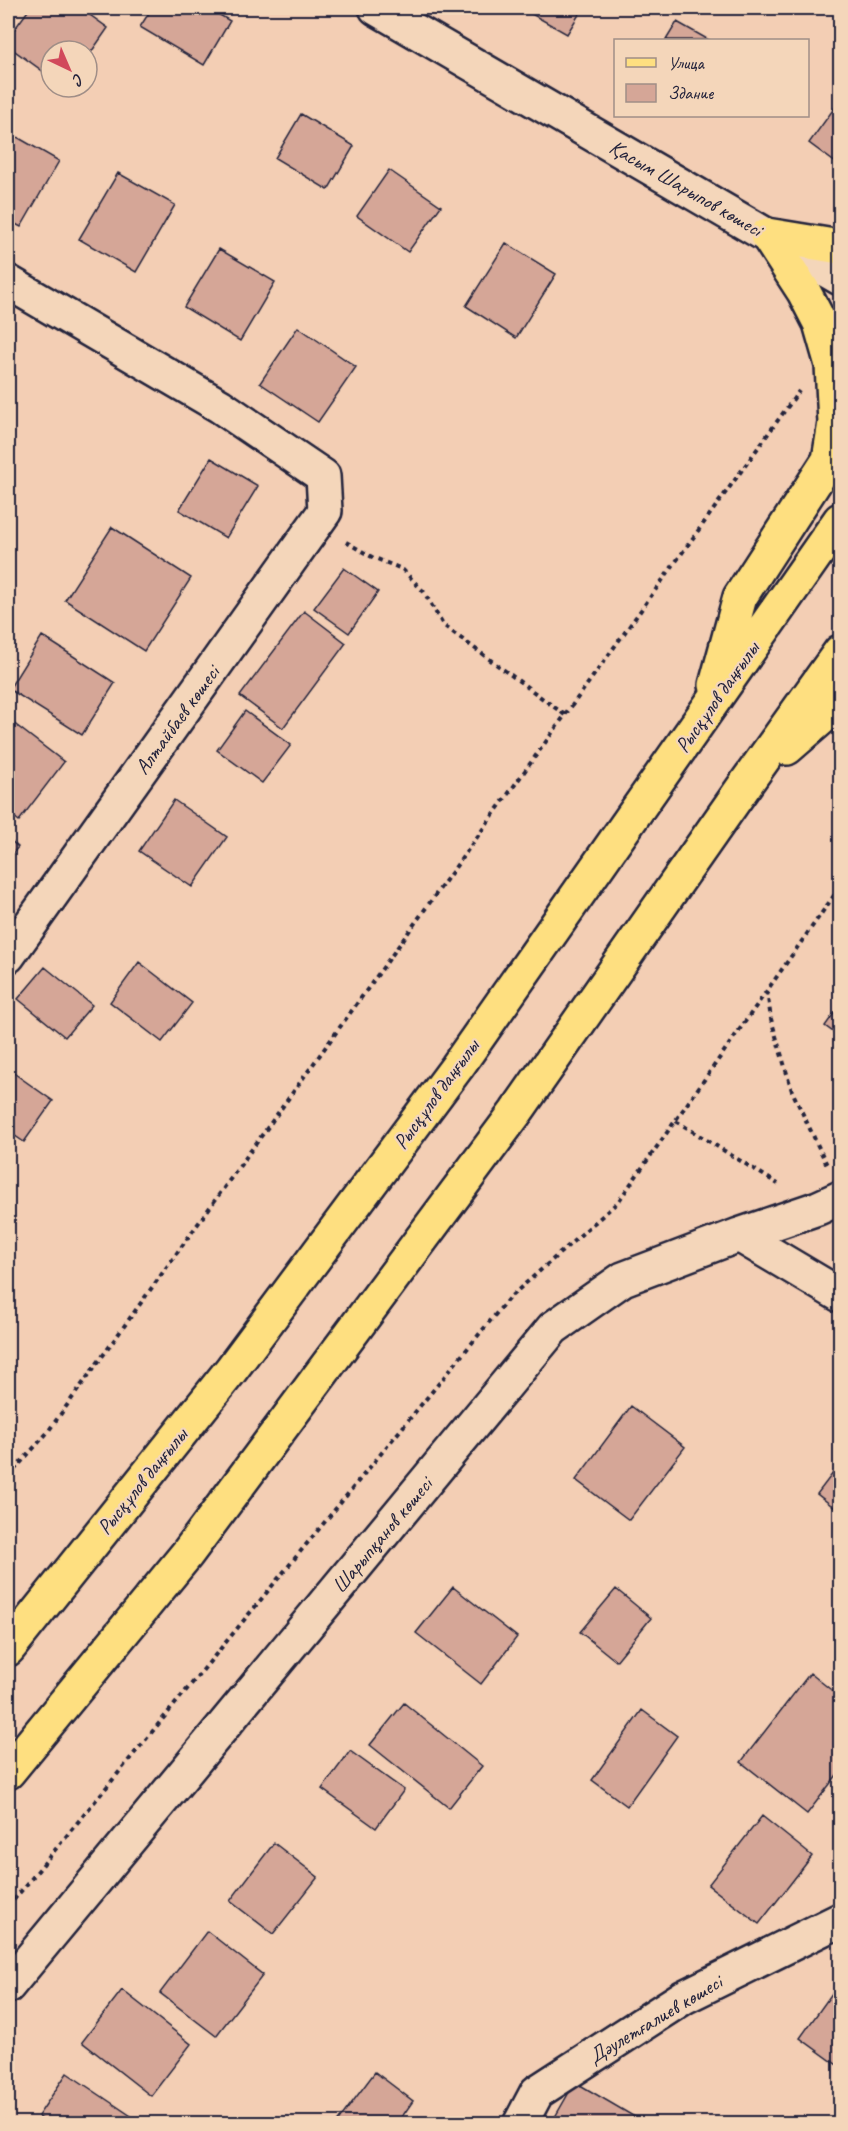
<svg xmlns="http://www.w3.org/2000/svg" width="848" height="2131" font-family="Caveat,sans-serif">
<style>
.building{fill:#d5a697;stroke:#22223b;stroke-width:1.5}
.lines{fill:none;stroke-linecap:round;stroke-linejoin:round}
.minor-casing{stroke:#22223b;stroke-width:38}
.major-casing{stroke:#22223b;stroke-width:38}
.path{stroke:#22223b;stroke-width:4;stroke-dasharray:4.5 4.5;stroke-linecap:butt}
.minor{stroke:#f4d6ba;stroke-width:33}
.major{stroke:#fedf80;stroke-width:33}
.labels{text-anchor:middle;stroke-width:4.5;stroke-linejoin:round;paint-order:stroke}
.street-label{font-size:21px;fill:#22223b;stroke:#f4d6ba}
</style>
<rect width="100%" height="100%" fill="#f3ceb4"/>
<filter id="ink" filterUnits="userSpaceOnUse"><feTurbulence type="fractalNoise" baseFrequency=".0167" numOctaves="2"/><feDisplacementMap in="SourceGraphic" scale="12" xChannelSelector="R" yChannelSelector="G"/><feConvolveMatrix kernelMatrix="1 2 1 2 8 2 1 2 1" color-interpolation-filters="sRGB"/></filter>
<g filter="url(#ink)">
<path class="building" d="M30,8h50l28,20 -21,30v-7h-36v26l-43,-31v-8z
M152,8h56l22,13 -26,44 -64,-38z
M521,8h62l-16,26z
M677,22l32,18h-43z
M840,100v66l-31,-23z
M301,114l53,32 -26,44 -53,-32z
M10,133l49,28 -38,66 -13,-7v-82z
M389,170l52,36 -33,46 -51,-36z
M118,173l57,32 -39,67 -57,-33z
M506,243l50,31 -40,64 -50,-32z
M219,249l56,33 -35,59 -56,-34z
M298,327l58,40 -38,55 -58,-39z
M211,458l47,28 -32,52 -47,-28z
M112,527l79,51 -47,73 -79,-51z
M344,568l34,24 -29,41 -35,-25z
M304,611l42,32 -63,85 -43,-32z
M42,636l73,47 -33,52 -73,-46z
M245,711l46,34 -29,38 -45,-33z
M8,719l56,43 -45,59 -11,-9z
M174,800l53,37 -35,50 -53,-36z
M8,838l10,9 -10,12z
M139,962l53,41 -30,39 -52,-40z
M45,967l47,38 -27,32 -47,-38z
M840,1005v32l-15,-11z
M8,1069l45,32 -29,41 -16,-11z
M631,1406l54,41 -56,73 -53,-40z
M840,1464v48l-23,-18z
M453,1587l64,50 -36,47 -65,-51z
M616,1589l35,29 -35,43 -36,-29z
M810,1673l30,24v74l-33,43 -66,-52z
M404,1703l78,63 -33,42 -79,-63z
M642,1710l35,26 -50,70 -35,-26z
M350,1751l54,39 -28,38 -54,-39z
M762,1816l50,40 -53,68 -51,-39z
M274,1843l44,34 -45,57 -43,-33z
M207,1931l56,44 -47,61 -56,-43z
M840,1982v85l-40,-29z
M122,1990l69,54 -40,52 -69,-54z
M375,2072l38,29 -16,23h-61z
M67,2073l73,49 -1,2h-90l-11,-8z
M575,2082l65,38 -2,4h-87z"/>
<g class="lines">
<defs>
<path id="minor" d="M376,8l464,270
M8,282l212,124 103,70 2,35 -317,445
M739,1235l101,60
M8,1986l545,-658 70,-49 116,-44 79,-27 22,-10
M520,2124l17,-32 147,-95 156,-77"/>
<path id="major" d="M767,235l73,12
M716,685l24,-88 89,-137 6,-37 -3,-58 -12,-42 -16,-31 -37,-57
M787,748l53,-46
M8,1649l223,-279 226,-303 383,-547
M8,1772l179,-218 329,-442 231,-330 93,-130"/>
</defs>
<use href="#minor" class="minor-casing"/>
<use href="#major" class="major-casing"/>
<path class="path" d="M346,542l26,15 30,12 22,23 19,33 122,90
M767,991l4,28 21,72 36,76
M676,1121l102,63
M8,1477l39,-44 752,-1042
M8,1907l501,-609 109,-96 222,-315"/>
<use href="#minor" class="minor"/>
<use href="#major" class="major"/>
</g>
</g>
<g class="labels">
<g class="street-label">
<text transform="translate(686 188) rotate(30)" y="7">Қасым Шарыпов көшесі</text>
<text transform="translate(717 697) rotate(-55)" y="7">Рысқұлов даңғылы</text>
<text transform="translate(177 720) rotate(-54)" y="7">Алтайбаев көшесі</text>
<text transform="translate(436 1094) rotate(-54)" y="7">Рысқұлов даңғылы</text>
<text transform="translate(142 1481) rotate(-51)" y="7">Рысқұлов даңғылы</text>
<text transform="translate(382 1535) rotate(-50)" y="7">Шарыпқанов көшесі</text>
<text transform="translate(655 2019) rotate(-31)" y="7">Дәулетғалиев көшесі</text>
</g>
</g>
<rect width="848" height="2131" fill="none" stroke="#f4d6ba" stroke-width="30"/>
<rect x="15" y="15" width="818" height="2101" fill="none" stroke="#22223b" stroke-width="2" filter="url(#ink)"/>
<rect x="614" y="39" width="195" height="78" fill="#f4d6ba" stroke="#a08e87" stroke-width="1.5"/>
<rect x="626" y="58" width="30" height="9" fill="#fedf80" stroke="#a08e87" stroke-width="1.5"/>
<text x="668" y="69" font-size="18" fill="#22223b">Улица</text>
<rect x="626" y="84" width="30" height="18" fill="#d5a697" stroke="#a08e87" stroke-width="1.5"/>
<text x="668" y="99" font-size="18" fill="#22223b">Здание</text>
<g transform="translate(69 69) rotate(136)"><circle r="28" fill="#f4d6ba" stroke="#a08e87" stroke-width="1.5"/>
<path d="M0-4.5L10 22L0 15L-10 22Z" fill="#d1495b"/>
<text y="-9" font-size="16" font-weight="bold" text-anchor="middle" fill="#22223b">С</text>
</g>
</svg>
